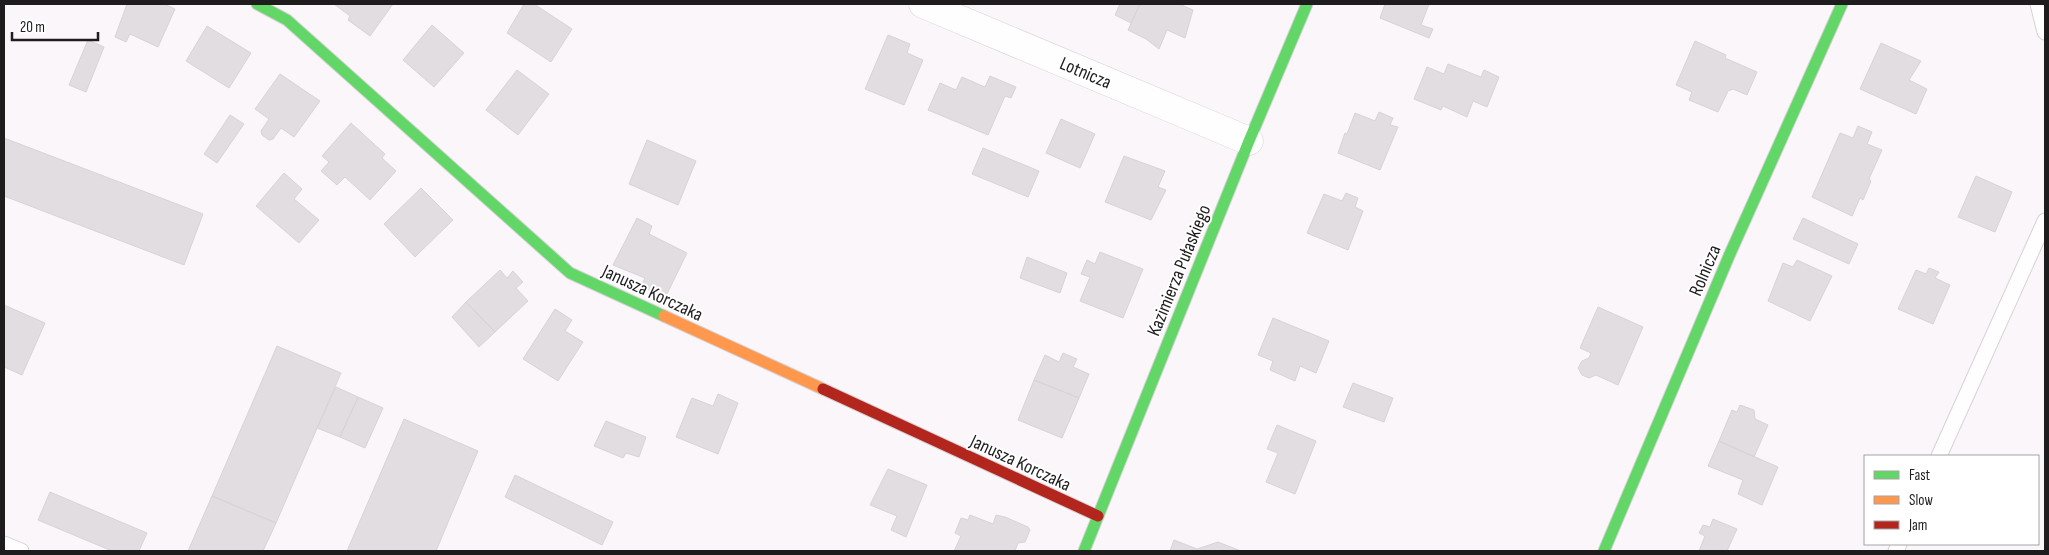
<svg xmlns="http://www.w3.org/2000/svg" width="2049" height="555" font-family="'Sofia Sans Condensed',sans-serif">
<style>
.building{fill:#e1dde0;stroke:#d8d3d7}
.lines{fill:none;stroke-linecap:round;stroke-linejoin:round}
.lane-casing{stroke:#d6d2d5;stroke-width:17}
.street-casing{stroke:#d6d2d5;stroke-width:29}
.fast-casing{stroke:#d6d2d5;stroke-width:13}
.slow-casing{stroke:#d6d2d5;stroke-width:13}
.jam-casing{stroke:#d6d2d5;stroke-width:13}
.lane{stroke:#fefefe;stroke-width:15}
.street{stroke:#fefefe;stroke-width:28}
.fast{stroke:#63d668;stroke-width:11}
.slow{stroke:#ff974d;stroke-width:11}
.jam{stroke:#b3261e;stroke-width:11}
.labels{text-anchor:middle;stroke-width:4;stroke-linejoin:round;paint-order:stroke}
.street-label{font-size:19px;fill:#1f1c1e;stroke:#fff}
</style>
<rect width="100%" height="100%" fill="#fbf6fa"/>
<path class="building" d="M127,4h37l11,5 -17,38 -28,-13 -4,8 -11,-5z
M334,4h59l-23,32 -22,-16 2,-4z
M524,4h10l38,25 -21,33 -44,-29z
M1120,4h20l-9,19 -16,-8z
M1140,4h39l14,6 -8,28 -18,-8 -8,19 -13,-10 -18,-9z
M1385,4h44l-8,21 12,4 -4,9 -49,-20z
M432,25l32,28 -30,34 -31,-27z
M207,26l44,27 -22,35 -43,-27z
M888,35l22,9 -3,9 16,7 -19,45 -39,-16z
M88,40l16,7 -18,45 -17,-7z
M1695,41l31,14 -1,3 32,14 -10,23 -14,-6 -5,2 -10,21 -29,-12 3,-8 -16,-7z
M1881,43l40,18 -12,19 18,9 -11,25 -56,-25z
M1448,64l33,13 3,-7 15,7 -12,30 -14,-6 -6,16 -24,-11 -2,4 -27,-11 13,-32 17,7z
M517,70l32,24 -31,41 -32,-25z
M280,74l40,27 -26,36 -13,-9 -8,11 -4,1 -7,-5 -1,-4 8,-12 -14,-10z
M990,76l26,11 -5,11 -6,-2 -17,39 -60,-25 12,-27 16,7 6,-13 23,10z
M1379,112l14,6 -3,7 8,2 -18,43 -42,-17 7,-20 2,1 8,-21 20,8z
M230,115l14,9 -27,39 -13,-9z
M1061,119l34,15 -15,34 -34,-15z
M351,123l34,31 -3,4 14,13 -26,29 -25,-23 -8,8 -16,-14 8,-9 -7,-6z
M1858,126l14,6 -5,12 15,6 -13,29 2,2 -8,19 -3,-2 -8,18 -40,-19 28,-64 13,5z
M4,138l199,76 -19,51 -180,-69z
M647,140l49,21 -18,44 -49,-21z
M983,148l56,23 -11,26 -56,-23z
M1124,156l41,15 -7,16 8,3 -15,30 -46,-18z
M284,173l18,16 -8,10 25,21 -20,23 -43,-37z
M1976,176l36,16 -17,40 -37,-15z
M421,188l32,32 -38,37 -31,-33z
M1346,193l12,5 -3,9 8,4 -15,39 -41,-17 17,-39 18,7z
M637,218l15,8 -3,8 38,19 -22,45 -24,-12 4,-8 -32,-13z
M1803,218l55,26 -9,20 -56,-25z
M1100,252l43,17 -20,49 -43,-17 10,-24 -9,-3 6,-14 8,4z
M1027,257l40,16 -7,20 -40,-15z
M1797,260l35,16 -22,45 -42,-20 15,-38 10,4z
M1929,268l10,4 -4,6 15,7 -17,39 -35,-15 18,-39 10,4z
M500,270l7,8 6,-7 10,11 -7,6 12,13 -33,31 -29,-30z
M466,302l29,30 -16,15 -27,-30z
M4,305l41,18 -23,52 -18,-8z
M1598,307l45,20 -25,58 -22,-10 -7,3 -7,-3 -4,-7 4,-7 7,-3 2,-5 -11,-5z
M555,309l17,11 -7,11 18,11 -25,39 -35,-22z
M1273,318l56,23 -13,32 -16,-7 -5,15 -25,-11 3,-9 -15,-6z
M277,346l64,27 -65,150 -64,-27z
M1063,353l14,6 -4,8 16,7 -10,24 -45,-18 11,-25 14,7z
M1034,380l45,18 -17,40 -44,-18z
M1353,383l40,15 -9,24 -41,-15z
M336,387l22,10 -18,40 -23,-9z
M718,394l20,9 -20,51 -42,-17 16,-39 21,8z
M358,397l25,11 -18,40 -25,-11z
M1740,405l14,5 1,9 13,6 -14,32 -35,-16 13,-31 5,2z
M404,419l74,32 -42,100h-89z
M606,421l40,16 -7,20 -13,-4 -3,5 -29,-12z
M1277,425l39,16 -21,53 -29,-12 12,-29 -11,-4z
M1719,441l59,26 -16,38 -24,-11 5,-14 -35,-14z
M888,469l39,16 -21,52 -15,-7 6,-14 -27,-11z
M515,475l98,47 -11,23 -97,-48z
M50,492l97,41 -8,18h-27l-74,-31z
M212,496l64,27 -13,28h-75z
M970,515l23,9 3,-9 9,2 23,10 2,3 -5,12 -7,1 -3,8h-61l7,-15 -6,-3 6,-15 7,2z
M1713,519l24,10 -10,22h-28l6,-15 -6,-3 4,-8 7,2z
M1174,540l23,9 21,-7 23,9h-71z"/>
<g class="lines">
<defs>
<path id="lane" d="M2038,4l7,28
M1939,456l106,-235
M4,544l17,7
M1896,551l3,-7"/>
<path id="street" d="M923,4l326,137"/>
<path id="fast" d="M257,4l30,16 283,253 94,43
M1084,551l165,-410 58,-137
M1604,551l125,-295 113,-252"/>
<path id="slow" d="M664,316l159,73"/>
<path id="jam" d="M823,389l275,127"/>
</defs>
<use href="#lane" class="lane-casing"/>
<use href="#street" class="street-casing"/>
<use href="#fast" class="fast-casing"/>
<use href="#slow" class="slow-casing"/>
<use href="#jam" class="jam-casing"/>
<use href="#lane" class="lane"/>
<use href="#street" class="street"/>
<use href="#fast" class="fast"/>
<use href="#slow" class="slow"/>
<use href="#jam" class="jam"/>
</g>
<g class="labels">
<g class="street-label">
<text transform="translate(1086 72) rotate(23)" y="7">Lotnicza</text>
<text transform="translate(1178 270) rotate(-68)" y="7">Kazimierza Pułaskiego</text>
<text transform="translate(1704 270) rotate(-67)" y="7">Rolnicza</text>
<text transform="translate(653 292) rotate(25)" y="7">Janusza Korczaka</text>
<text transform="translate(1021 462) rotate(25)" y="7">Janusza Korczaka</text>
</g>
</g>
<rect width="2049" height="555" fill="none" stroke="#1f1c1e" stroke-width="10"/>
<rect x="1864" y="455" width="175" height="90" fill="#ffffff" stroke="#a5a4a5"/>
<rect x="1874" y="471" width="25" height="8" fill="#63d668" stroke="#a5a4a5"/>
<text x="1909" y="480" font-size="15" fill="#1f1c1e">Fast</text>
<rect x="1874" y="496" width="25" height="8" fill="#ff974d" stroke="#a5a4a5"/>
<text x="1909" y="505" font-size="15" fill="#1f1c1e">Slow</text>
<rect x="1874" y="521" width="25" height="8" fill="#b3261e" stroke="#a5a4a5"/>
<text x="1909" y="530" font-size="15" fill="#1f1c1e">Jam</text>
<path d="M12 32v8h86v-8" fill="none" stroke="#1f1c1e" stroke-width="2.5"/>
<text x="20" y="32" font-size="15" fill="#1f1c1e" stroke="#ffffff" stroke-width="4" paint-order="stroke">20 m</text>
</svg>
